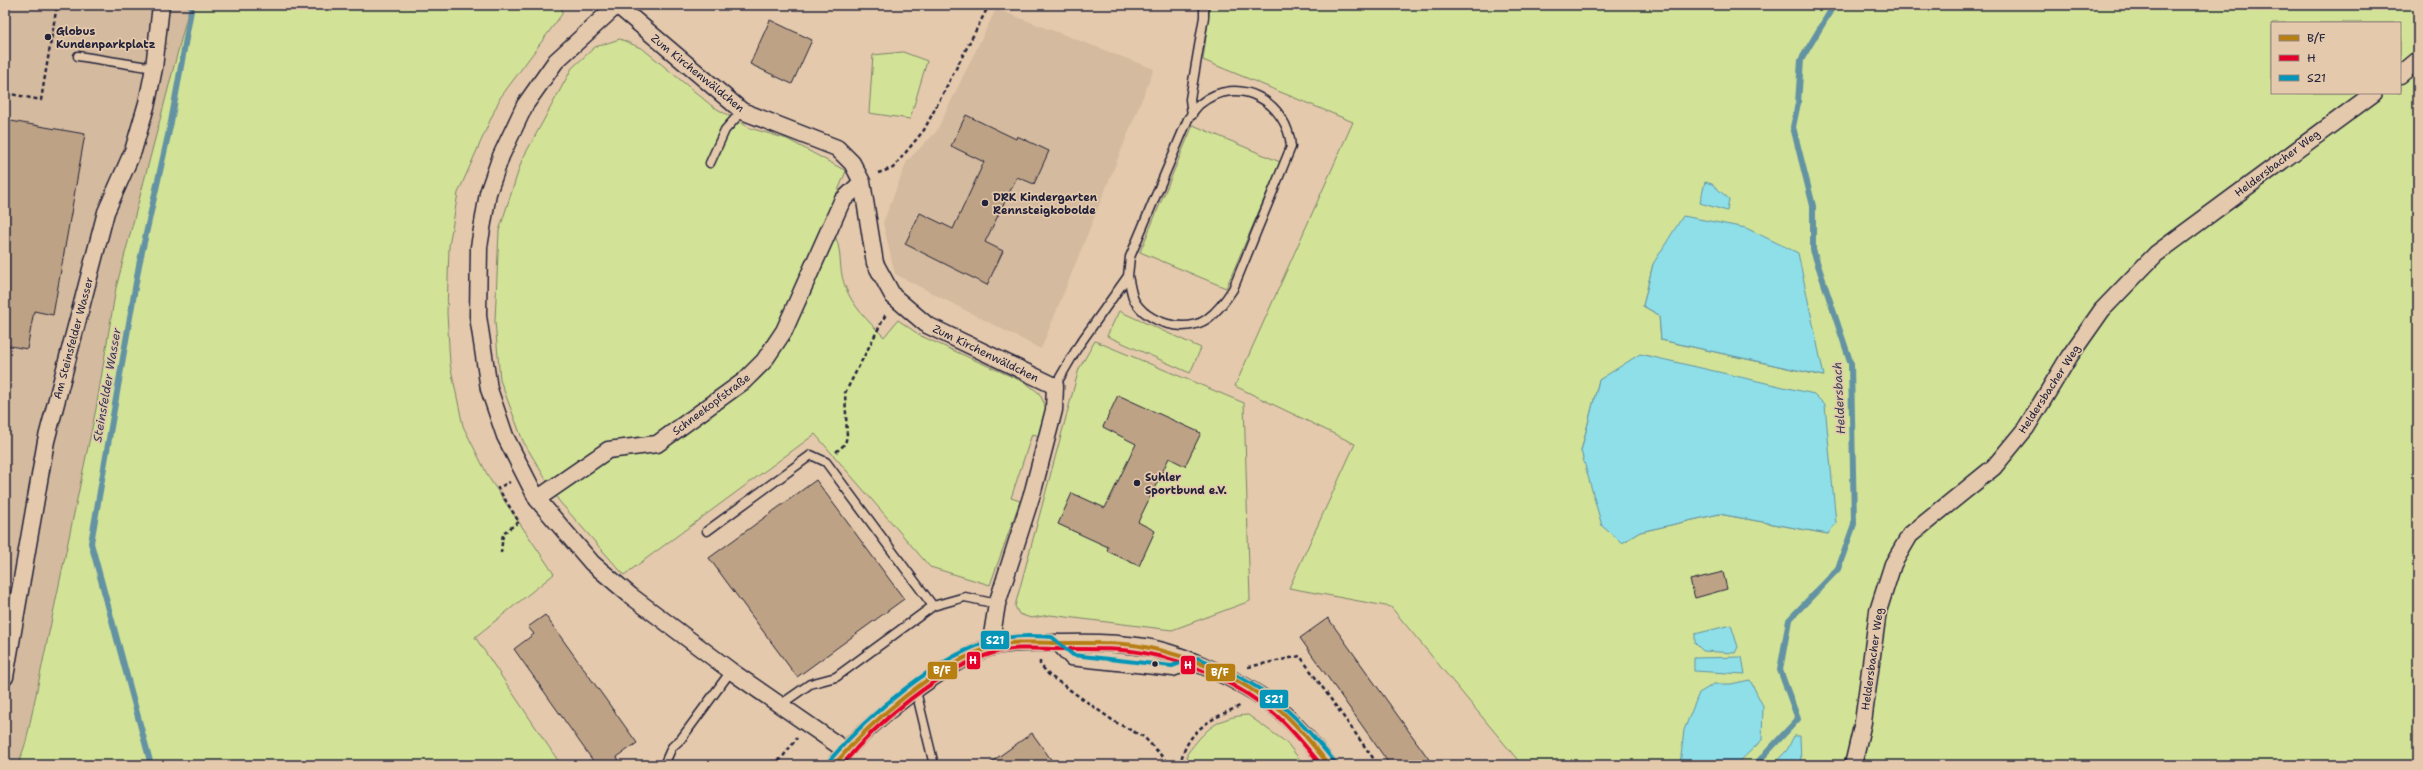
<svg xmlns="http://www.w3.org/2000/svg" width="2423" height="770" viewBox="0 0 2423 770" font-family="'Shantell Sans',sans-serif">
<style>
.built{fill:#d4ba9e}
.green{fill:#d2e296;stroke:#7a8268;fill-rule:evenodd}
.water{fill:#8edfe8;stroke:#6393a3}
.lines{fill:none;stroke-linecap:round;stroke-linejoin:round}
.stream{stroke:#6393a3;stroke-width:6}
.building{fill:#bda285;stroke:#22223b}
.lane-casing{stroke:#22223b;stroke-width:11}
.street-casing{stroke:#22223b;stroke-width:19}
.path{stroke:#22223b;stroke-width:2.5;stroke-dasharray:4 3;stroke-linecap:butt}
.lane{stroke:#e4c9ac;stroke-width:8}
.street{stroke:#e4c9ac;stroke-width:16}
.bus-1-casing{stroke:#e4c9ac;stroke-width:7}
.bus-2-casing{stroke:#e4c9ac;stroke-width:7}
.bus-3-casing{stroke:#e4c9ac;stroke-width:7}
.bus-1{stroke:#b77e12;stroke-width:4}
.bus-2{stroke:#e4002b;stroke-width:4}
.bus-3{stroke:#0595b8;stroke-width:4}
.poi-dot{fill:#22223b;stroke:#e4c9ac;stroke-width:1.5}
.labels{text-anchor:middle;stroke-width:3.5;stroke-linejoin:round;paint-order:stroke}
.poi-label{font-size:11px;font-weight:bold;fill:#22223b;stroke:#e4c9ac;text-anchor:start}
.street-label{font-size:11px;fill:#22223b;stroke:#e4c9ac}
.water-label{font-size:12px;font-style:italic;fill:#323e55;stroke:#e4c9ac}
.line-badge{stroke:#e4c9ac;stroke-width:1.5}
.badge-label{font-size:11px;text-anchor:middle;font-weight:bold;fill:#fff}
</style>
<rect width="100%" height="100%" fill="#e4c9ac"/>
<filter id="ink" filterUnits="userSpaceOnUse"><feTurbulence type="fractalNoise" baseFrequency=".025" numOctaves="2"/><feDisplacementMap in="SourceGraphic" scale="8" xChannelSelector="R" yChannelSelector="G"/><feConvolveMatrix kernelMatrix="1 2 1 2 8 2 1 2 1" color-interpolation-filters="sRGB"/></filter>
<g filter="url(#ink)">
<path class="built" d="M5 5H201L59 765H5Z
M996 9 1154 69 1041 349 895 274 883 223 907 161 936 132Z"/>
<path class="green" d="M190 5H562V14L500 98 458 193 449 246 447 313 450 364 463 426 489 478 554 574 475 637 561 765H18L26 742 96 409 116 288Z
M1210 5H2418V765H1519L1517 759 1391 607 1289 588 1355 444 1235 386 1353 122 1203 60ZM2272 23H2400V93H2272ZM1653 264 1823 376 1661 340 1659 315 1643 306ZM1616 371 1828 534 1719 514 1640 532 1622 543 1581 451 1599 380Z
M620 39 643 49 712 106 750 128 787 139 846 171 825 223C846 242 836 263 845 286 852 306 869 322 884 337L898 320 921 336 1026 383 1039 393 1049 413 1041 436 1032 434 1011 498 1020 501 990 585 930 567 815 434 624 575 559 501 523 441 500 380 495 321 499 231 522 160 572 68 595 47Z
M903 52 927 61 910 119 869 113 873 55Z
M1193 125 1280 162 1226 288 1140 252Z
M1119 311 1201 348 1190 373 1107 336Z
M1095 341 1244 403 1250 601 1172 630 1050 615 1031 618 1019 614 1015 606 1079 369Z
M1248 715 1287 743 1304 765H1188L1187 754C1205 730 1217 717 1248 715Z"/>
<path class="water" d="M1705 182 1712 184 1729 199 1727 211 1700 203Z
M1683 216 1746 228 1798 253 1824 376 1661 340 1659 315 1643 306 1653 264Z
M1640 354 1814 394 1825 405 1836 523 1828 534 1719 514 1640 532 1622 543 1602 526 1581 451 1599 380Z
M1731 625 1738 647 1735 653 1703 651 1695 643V634Z
M1742 657 1745 674 1694 671V658Z
M1750 680 1763 706 1762 740 1736 765H1680L1684 730 1699 693 1714 684H1731Z
M1794 736H1800L1801 765H1773L1787 750Z"/>
<g class="lines">
<path class="stream" d="M151 765 91 543 139 265 171 122 192 5
M1755 765 1798 719 1780 670 1789 620 1838 569 1854 524 1851 364 1813 250V206L1793 127 1798 103 1801 60 1834 5"/>
</g>
<path class="building" d="M770 20 812 40 792 84 750 64Z
M966 115 1016 139 1017 136 1049 151 1034 184 1017 177 985 242 1003 251 987 285 905 244 920 213 953 229 984 162 951 146Z
M5 120 85 134 53 315 34 311 27 349 5 345Z
M1118 395 1201 433 1185 466 1169 458 1138 522 1155 531 1139 566 1107 551 1108 547 1058 524 1072 493 1105 508 1136 444 1103 427Z
M816 480 904 599 797 677 709 558Z
M1723 572 1727 589 1695 598 1690 580Z
M545 615 637 743 617 757 621 765H596L514 649 534 634 528 627Z
M1328 618 1433 765H1390L1300 638Z
M1032 733 1055 765H987Z"/>
<g class="lines">
<defs>
<path id="lane" d="M78 56 154 68
M1192 115 1190 99 1204 17V5
M710 163 725 130 742 111
M1055 386 1079 345 1128 276 1130 257 1188 119C1192 114 1195 108 1200 104 1238 73 1288 102 1291 147L1233 289C1226 300 1218 311 1207 319 1185 334 1147 323 1134 300 1131 293 1130 284 1128 276
M707 531 811 455 826 462 933 606
M1053 643 1070 661 1173 672 1196 664
M916 691 934 765
M780 705 810 684 836 677 933 606 965 597 997 604
M664 765 672 747 681 739 731 671"/>
<path id="street" d="M617 5 556 61 525 105 501 156 488 193 479 247 478 316 489 389 505 436 537 499 592 563 631 596 731 671 845 750
M617 5 742 111 837 148 852 163 862 182 875 263 893 296 927 325 1055 386 1054 410 1033 491 997 604 990 647
M2400 75 2418 60
M537 499 608 450 657 444 744 381 764 361 784 331 842 201 862 182
M5 677 46 441 106 212 133 151 147 103 154 68 161 5
M834 765C861 728 947 659 992 647 1016 641 1039 643 1064 643 1091 642 1118 643 1145 647 1182 653 1244 682 1273 705 1295 722 1312 744 1329 765
M1853 765 1863 722 1878 611 1893 564 1910 535 1994 467 2026 428 2069 357 2102 310 2156 254 2374 93"/>
</defs>
<use href="#lane" class="lane-casing"/>
<use href="#street" class="street-casing"/>
<path class="path" d="M6 93 41 100 57 5
M878 173 893 168 924 130 989 5
M836 452 845 444 847 436 845 393 886 314
M501 553 503 533 519 522 498 488 510 482
M1040 661V664L1049 675 1115 722 1144 737 1170 765
M1248 667 1300 656 1378 765
M771 762 781 759 797 738
M1180 765C1187 729 1211 719 1242 705"/>
<use href="#lane" class="lane"/>
<use href="#street" class="street"/>
<defs>
<path id="bus-1" d="M834 765C870 722 937 663 992 647 1015 640 1040 643 1064 643 1091 643 1119 642 1145 647 1193 656 1244 680 1281 711 1299 727 1314 746 1329 765"/>
<path id="bus-2" d="M842 765C877 722 940 669 993 653 1015 646 1040 649 1063 649 1090 649 1117 648 1144 653 1190 661 1241 685 1277 716 1293 730 1307 748 1321 765"/>
<path id="bus-3" d="M1198 658C1263 684 1290 707 1334 761
M829 761C867 716 939 653 998 639 1016 635 1034 636 1052 637L1073 655 1172 666 1194 658"/>
</defs>
<use href="#bus-1" class="bus-1-casing"/>
<use href="#bus-2" class="bus-2-casing"/>
<use href="#bus-3" class="bus-3-casing"/>
<use href="#bus-1" class="bus-1"/>
<use href="#bus-2" class="bus-2"/>
<use href="#bus-3" class="bus-3"/>
</g>
</g>
<g class="poi-dot">
<circle cx="48" cy="37" r="4"/>
<circle cx="985" cy="203" r="4"/>
<circle cx="1137" cy="483" r="4"/>
<circle cx="1155" cy="664" r="3.5"/>
</g>
<g class="labels">
<g class="poi-label">
<text x="56" y="35">Globus<tspan x="56" dy="13">Kundenparkplatz</tspan></text>
<text x="993" y="201">DRK Kindergarten<tspan x="993" dy="13">Rennsteigkobolde</tspan></text>
<text x="1145" y="481">Suhler<tspan x="1145" dy="13">Sportbund e.V.</tspan></text>
</g>
<g class="street-label">
<text transform="translate(698 73) rotate(39)" y="4">Zum Kirchenwäldchen</text>
<text transform="translate(2277 163) rotate(-37)" y="4">Heldersbacher Weg</text>
<text transform="translate(73 338) rotate(-75)" y="4">Am Steinsfelder Wasser</text>
<text transform="translate(986 353) rotate(26)" y="4">Zum Kirchenwäldchen</text>
<text transform="translate(2049 389) rotate(-57)" y="4">Heldersbacher Weg</text>
<text transform="translate(711 404) rotate(-37)" y="4">Schneekopfstraße</text>
<text transform="translate(1872 659) rotate(-82)" y="4">Heldersbacher Weg</text>
</g>
<g class="water-label">
<text transform="translate(107 385) rotate(-80)" y="4">Steinsfelder Wasser</text>
<text transform="translate(1839 398) rotate(-93)" y="4">Heldersbach</text>
</g>
</g>
<g class="line-badge">
<rect x="980" y="630" width="30" height="20" rx="4" fill="#0595b8"/>
<rect x="966" y="651" width="15" height="19" rx="4" fill="#e4002b"/>
<rect x="1180" y="655" width="16" height="20" rx="4" fill="#e4002b"/>
<rect x="927" y="661" width="31" height="19" rx="4" fill="#b77e12"/>
<rect x="1205" y="663" width="31" height="19" rx="4" fill="#b77e12"/>
<rect x="1259" y="689" width="30" height="20" rx="4" fill="#0595b8"/>
</g>
<g class="badge-label">
<text x="995" y="644">S21</text>
<text x="973" y="664">H</text>
<text x="1188" y="669">H</text>
<text x="942" y="674">B/F</text>
<text x="1220" y="676">B/F</text>
<text x="1274" y="703">S21</text>
</g>
<rect width="2423" height="770" fill="none" stroke="#e4c9ac" stroke-width="20"/>
<rect x="10" y="10" width="2403" height="750" fill="none" stroke="#22223b" stroke-width="1.5" filter="url(#ink)"/>
<rect x="2271" y="22" width="130" height="72" fill="#e4c9ac" stroke="#96867f"/>
<rect x="2279" y="35" width="20" height="6" fill="#b77e12" stroke="#96867f"/>
<text x="2307" y="42" font-size="12" fill="#22223b">B/F</text>
<rect x="2279" y="55" width="20" height="6" fill="#e4002b" stroke="#96867f"/>
<text x="2307" y="62" font-size="12" fill="#22223b">H</text>
<rect x="2279" y="75" width="20" height="6" fill="#0595b8" stroke="#96867f"/>
<text x="2307" y="82" font-size="12" fill="#22223b">S21</text>
</svg>
